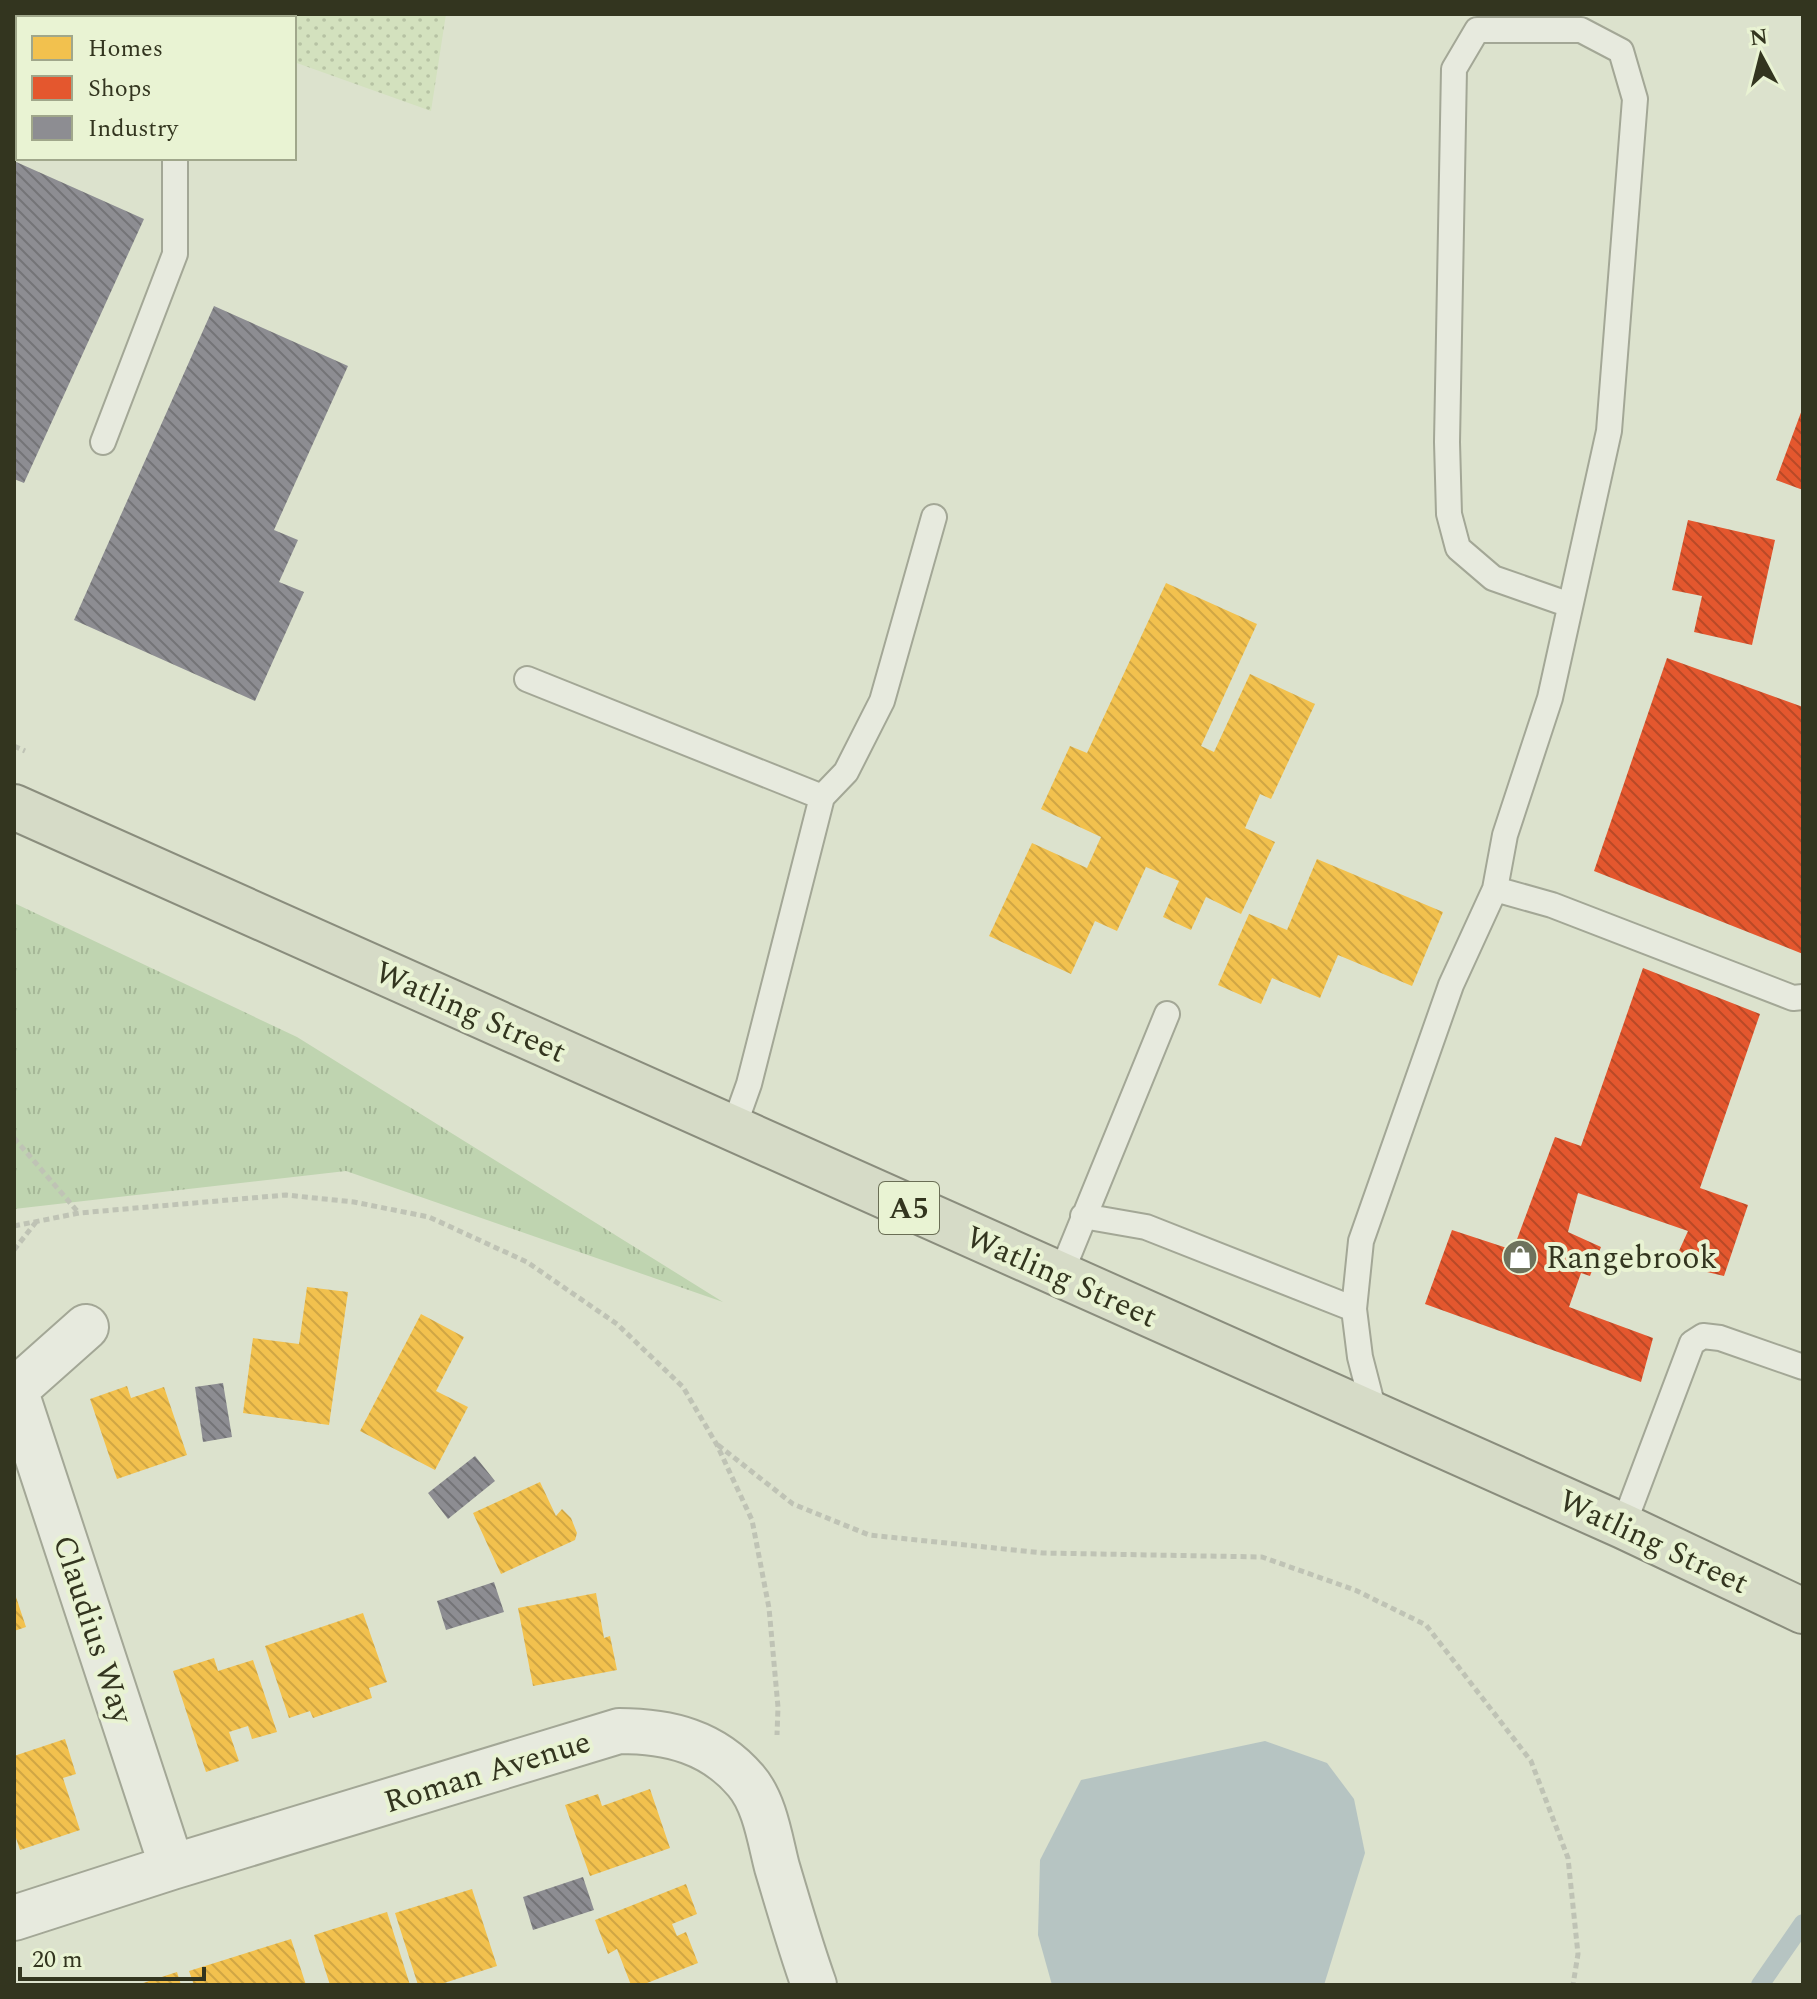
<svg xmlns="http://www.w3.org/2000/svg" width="1817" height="1999" viewBox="0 0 1817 1999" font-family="Spectral,serif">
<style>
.farmland{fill:url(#farmland-dots)}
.grass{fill:url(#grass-tufts)}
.water{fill:#b6c4c2}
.homes{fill:url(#homes-back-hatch)}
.shops{fill:url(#shops-back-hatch)}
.industry{fill:url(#industry-back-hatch)}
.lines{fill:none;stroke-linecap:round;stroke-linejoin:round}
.stream{stroke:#b6c4c2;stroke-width:18}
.service-casing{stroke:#a3a796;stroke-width:28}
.minor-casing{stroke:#a3a796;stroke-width:48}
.trunk-casing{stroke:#8a8d7d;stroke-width:48}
.path{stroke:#bfc3b5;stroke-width:5;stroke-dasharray:6 4;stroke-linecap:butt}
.service{stroke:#e7eade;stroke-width:24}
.minor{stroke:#e7eade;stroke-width:44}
.trunk{stroke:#d6dbc7;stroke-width:44}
.labels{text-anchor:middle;stroke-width:8;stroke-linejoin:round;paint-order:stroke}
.shield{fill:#e9f3d3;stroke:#6a6e55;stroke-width:2}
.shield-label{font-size:30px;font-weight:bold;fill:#33351f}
.street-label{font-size:32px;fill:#33351f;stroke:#e9f3d3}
.poi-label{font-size:32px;fill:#33351f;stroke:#e9f3d3;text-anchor:start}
</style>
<defs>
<pattern id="farmland-dots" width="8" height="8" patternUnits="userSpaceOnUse" patternTransform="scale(2)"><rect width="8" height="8" fill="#d3e1be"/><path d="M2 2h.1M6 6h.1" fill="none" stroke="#b6c2a3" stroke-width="1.8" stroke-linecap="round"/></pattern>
<pattern id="grass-tufts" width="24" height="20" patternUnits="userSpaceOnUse" patternTransform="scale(2)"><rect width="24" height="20" fill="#bfd4b0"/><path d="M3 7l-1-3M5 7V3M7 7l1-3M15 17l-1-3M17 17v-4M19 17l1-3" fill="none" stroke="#a5b797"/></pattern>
<pattern id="homes-back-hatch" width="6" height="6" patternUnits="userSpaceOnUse" patternTransform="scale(2)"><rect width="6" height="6" fill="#f2c14e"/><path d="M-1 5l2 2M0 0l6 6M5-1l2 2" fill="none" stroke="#d0a644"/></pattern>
<pattern id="shops-back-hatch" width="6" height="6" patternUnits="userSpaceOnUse" patternTransform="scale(2)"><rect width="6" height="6" fill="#e4572e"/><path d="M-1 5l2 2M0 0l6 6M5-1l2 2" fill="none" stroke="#b94927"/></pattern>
<pattern id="industry-back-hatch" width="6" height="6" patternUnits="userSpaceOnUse" patternTransform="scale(2)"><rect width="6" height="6" fill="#8d8d92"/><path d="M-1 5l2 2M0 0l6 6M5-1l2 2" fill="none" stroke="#747477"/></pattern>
</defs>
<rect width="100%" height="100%" fill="#dce2cd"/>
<path class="farmland" d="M162 14H446L431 111 294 62V18H173Z"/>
<path class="grass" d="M14 903 297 1037 723 1302 346 1171 14 1209Z"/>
<path class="water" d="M1265 1741 1327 1763 1354 1799 1365 1853 1324 1985H1052L1038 1935 1040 1860 1081 1780Z"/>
<path class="homes" d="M1166 583 1257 624 1201 746 1214 752 1250 674 1315 704 1271 799 1260 794 1245 828 1275 842 1241 914 1206 897 1191 930 1163 917 1179 881 1146 867 1117 931 1095 921 1071 974 989 936 1032 843 1087 868 1101 837 1041 809 1070 746 1087 753Z
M1317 859 1443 912 1412 986 1338 955 1320 998 1272 978 1261 1004 1218 985 1249 914 1287 930Z
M307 1287 348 1292 329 1425 243 1413 253 1338 299 1344Z
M421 1314 464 1337 436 1391 468 1407 435 1470 360 1431Z
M127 1386 131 1398 164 1387 187 1455 117 1479 90 1399Z
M540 1482 556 1516 562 1509 571 1518 577 1533 575 1540 501 1574 473 1513Z
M14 1591 26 1627 14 1631Z
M596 1593 604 1638 610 1636 617 1670 533 1686 518 1608Z
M363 1613 387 1682 369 1688 372 1698 313 1718 310 1711 289 1718 265 1646Z
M214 1658 218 1671 253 1660 277 1732 252 1739 248 1726 229 1732 239 1761 206 1772 173 1671Z
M65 1739 76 1774 63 1778 80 1830 20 1850 14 1832V1756Z
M650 1789 670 1848 590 1876 565 1805 598 1794 602 1806Z
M686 1884 697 1914 672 1924 677 1936 686 1932 698 1963 642 1985H631L617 1949 608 1954 595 1920Z
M472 1889 497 1966 438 1985H418L395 1913Z
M387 1912 410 1985H330L314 1935Z
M291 1939 306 1985H194L189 1971Z
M177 1972 181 1985H140V1984Z"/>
<path class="shops" d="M1803 407V490L1776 480Z
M1688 520 1775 540 1752 645 1694 632 1702 596 1672 590Z
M1667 658 1803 707V954L1594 871Z
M1643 968 1760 1014 1700 1188 1748 1205 1724 1276 1673 1264 1688 1231 1578 1193 1568 1232 1601 1247 1590 1276 1581 1273 1569 1307 1653 1338 1641 1382 1425 1304 1452 1230 1513 1250 1555 1137 1581 1146Z"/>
<path class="industry" d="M14 161 144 219 24 483 14 479Z
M214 306 348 366 274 530 298 540 279 582 304 592 255 701 74 620Z
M223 1383 232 1437 203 1442 195 1387Z
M475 1456 495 1481 448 1519 428 1493Z
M494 1582 504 1612 446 1630 437 1601Z
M583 1877 594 1910 533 1930 523 1897Z"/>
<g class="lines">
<path class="stream" d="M1760 1985 1803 1923"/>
<defs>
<path id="service" d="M14 73 18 75
M103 442 175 254V158
M527 679 822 797 749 1084 733 1129
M822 797 846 772 882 701 934 517
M1495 889 1505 835 1550 698 1609 431 1635 99 1621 51 1581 30H1477L1454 69 1447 442 1449 514 1458 548 1493 578 1570 605
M1083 1216 1146 1227 1354 1309
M1060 1276 1167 1014
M1375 1415 1360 1357 1354 1309 1361 1241 1451 985 1495 889 1552 905 1793 998 1803 997
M1623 1526 1692 1343 1703 1336 1720 1338 1803 1367"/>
<path id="minor" d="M14 1391 86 1327
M16 1392 172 1867
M14 1918 172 1867 619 1731C669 1731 713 1742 746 1781 765 1803 770 1840 777 1867 789 1907 800 1946 814 1985"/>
<path id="trunk" d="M14 807 1623 1526 1803 1611"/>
</defs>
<use href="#service" class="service-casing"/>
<use href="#minor" class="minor-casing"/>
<use href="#trunk" class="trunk-casing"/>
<path class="path" d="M14 746 25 751
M14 1138 78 1212
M14 1226 79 1213 286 1195 354 1202 429 1217 527 1262 617 1324 683 1387 717 1445 752 1520 769 1608 778 1707 777 1735
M14 1250 36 1222
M718 1445 793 1504 869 1535 1043 1553 1262 1557 1355 1590 1426 1625 1531 1761 1568 1858 1578 1954 1573 1985"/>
<use href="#service" class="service"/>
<use href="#minor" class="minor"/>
<use href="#trunk" class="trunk"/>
</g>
<defs>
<symbol id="shop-disc" viewBox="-11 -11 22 22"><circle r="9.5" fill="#6e725c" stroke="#e9f3d3"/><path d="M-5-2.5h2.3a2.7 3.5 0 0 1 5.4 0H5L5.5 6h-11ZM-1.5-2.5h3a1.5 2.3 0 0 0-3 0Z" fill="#fff"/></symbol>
</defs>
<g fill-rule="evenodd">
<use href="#shop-disc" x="1500" y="1237" width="40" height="40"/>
</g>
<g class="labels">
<rect class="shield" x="879" y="1182" width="60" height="52" rx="6"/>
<g class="shield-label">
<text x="909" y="1218">A5</text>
</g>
<g class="street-label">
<text transform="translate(471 1011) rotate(24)" y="11">Watling Street</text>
<text transform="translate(1062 1276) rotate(24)" y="11">Watling Street</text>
<text transform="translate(1654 1541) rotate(25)" y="11">Watling Street</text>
<text transform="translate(94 1629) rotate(72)" y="11">Claudius Way</text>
<text transform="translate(487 1771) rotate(-17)" y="11">Roman Avenue</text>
</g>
<g class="poi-label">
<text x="1546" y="1268">Rangebrook</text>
</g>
</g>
<rect width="1817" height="1999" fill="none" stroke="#33351f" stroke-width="32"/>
<rect x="16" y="16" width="280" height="144" fill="#e9f3d3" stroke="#a0a78b" stroke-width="2"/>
<rect x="32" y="36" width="40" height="24" fill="#f2c14e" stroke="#a0a78b" stroke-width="2"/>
<text x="88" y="56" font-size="24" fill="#33351f">Homes</text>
<rect x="32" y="76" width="40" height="24" fill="#e4572e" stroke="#a0a78b" stroke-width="2"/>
<text x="88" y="96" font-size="24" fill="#33351f">Shops</text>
<rect x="32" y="116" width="40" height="24" fill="#8d8d92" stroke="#a0a78b" stroke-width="2"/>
<text x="88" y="136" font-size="24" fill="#33351f">Industry</text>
<g transform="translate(1761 56) rotate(353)" stroke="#e9f3d3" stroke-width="6" paint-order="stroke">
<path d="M0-6L14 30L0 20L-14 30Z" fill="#33351f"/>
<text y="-12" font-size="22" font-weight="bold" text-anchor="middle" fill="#33351f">N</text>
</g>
<path d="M20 1967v12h184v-12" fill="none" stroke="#33351f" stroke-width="4"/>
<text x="32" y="1967" font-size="24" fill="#33351f" stroke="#e9f3d3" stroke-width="6" paint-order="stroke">20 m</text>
</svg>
